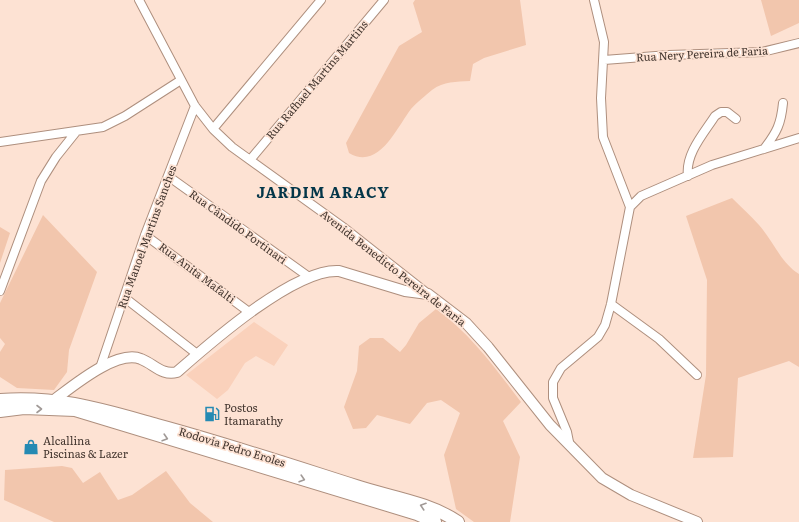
<svg xmlns="http://www.w3.org/2000/svg" width="799" height="522" viewBox="0 0 799 522" font-family="Literata,serif">
<style>
.built{fill:#fad1bb}
.green{fill:#f2c6ad}
.lines{fill:none;stroke-linecap:round;stroke-linejoin:round}
.minor-casing{stroke:#ae8f7e;stroke-width:10}
.major-casing{stroke:#ae8f7e;stroke-width:12}
.highway-casing{stroke:#ae8f7e;stroke-width:14}
.minor{stroke:#fff;stroke-width:8}
.major{stroke:#fff;stroke-width:10}
.highway{stroke:#fff;stroke-width:12}
.oneway{stroke:#a19a97}
.labels{text-anchor:middle;stroke-width:3.5;stroke-linejoin:round;paint-order:stroke}
.street-label{font-size:11px;fill:#43362f;stroke:#fde2d3}
.poi-label{font-size:11px;fill:#43362f;stroke:#fde2d3;text-anchor:start}
.district-label{font-size:15px;font-weight:bold;letter-spacing:1px;fill:#033649;stroke:#fde2d3}
</style>
<rect width="100%" height="100%" fill="#fde2d3"/>
<path class="built" d="M254 322 288 345 274 366 256 356 245 363 228 390 217 399 186 375Z"/>
<path class="green" d="M415 0H520L526 45 484 58 473 64 470 81C456 82 444 81 432 90 426 95 416 103 411 109 397 127 379 171 349 153L346 143 399 46 422 32 413 3Z
M761 0H799V23L771 36Z
M732 198C741 207 751 216 759 225 773 241 781 263 799 274V367L789 361 738 378 733 457 693 458 706 375 707 280 686 216Z
M43 215 97 272 69 350 67 372 54 390 17 388 0 377V352L5 344 0 338V303Z
M0 227 10 233 0 263Z
M436 309C471 334 495 368 521 402L503 421 520 457 510 522H474L456 509 444 455 460 413 441 400 427 403 410 424 377 415 366 428 353 429 344 407 357 371 359 346 370 338H383L400 352 406 345 419 323Z
M62 466 72 468 83 483 100 472 118 500 132 495 166 471 190 503 213 522H54L4 500 5 470Z"/>
<g class="lines">
<defs>
<path id="minor" d="M139 0 195 106 213 129 232 147 343 227 428 294
M604 60 669 55 762 52 799 43
M213 129 321 0
M0 142 103 127 125 116 181 80
M764 149C777 132 781 124 783 103
M250 160 384 0
M168 176 309 277
M688 176C685 154 704 133 715 116L721 112H727L736 119
M630 207 641 196 712 165 799 138
M145 235 249 312
M0 291 41 181 56 157 76 132
M125 298 197 354
M611 304 659 339 697 375
M100 368 145 235 195 106
M569 442 567 432 553 398V382L561 368 598 337 605 325 611 304 630 207 603 137 601 98 604 42 594 0"/>
<path id="major" d="M54 400C73 386 117 349 141 359 154 364 162 376 177 372 210 343 295 268 339 271L405 291 428 294 466 323 488 347 550 425 602 478 631 495 697 522"/>
<path id="highway" d="M0 400C60 396 100 409 157 425 224 443 290 465 356 486 389 497 429 502 458 522
M0 411 24 408 75 410 417 514 435 522"/>
</defs>
<use href="#minor" class="minor-casing"/>
<use href="#major" class="major-casing"/>
<use href="#highway" class="highway-casing"/>
<use href="#minor" class="minor"/>
<use href="#major" class="major"/>
<use href="#highway" class="highway"/>
</g>
<defs><path id="oneway-chevron" d="M-2-3.5L2.5 0L-2 3.5" fill="none" stroke-width="1.6" stroke-linecap="round" stroke-linejoin="round"/></defs>
<g class="oneway">
<use href="#oneway-chevron" transform="translate(39 409)"/>
<use href="#oneway-chevron" transform="translate(165 438) rotate(17)"/>
<use href="#oneway-chevron" transform="translate(302 479) rotate(17)"/>
<use href="#oneway-chevron" transform="translate(423 506) rotate(-162)"/>
</g>
<defs>
<symbol id="fuel-bare" viewBox="-9 -9 18 18"><path d="M-5.5-6h7V0h2V4h1.3V-2.5L3-4.5l.8-.8L6-3V5H2.5V1h-1V6h-7ZM-4.2-4.7v3.2H.2V-4.7Z" fill="#258ab3" stroke="#fde2d3" stroke-width="2.5" paint-order="stroke"/></symbol>
<symbol id="shop-bare" viewBox="-9 -9 18 18"><path d="M-5-2.5h2.3a2.7 3.5 0 0 1 5.4 0H5L5.5 6h-11ZM-1.5-2.5h3a1.5 2.3 0 0 0-3 0Z" fill="#258ab3" stroke="#fde2d3" stroke-width="2.5" paint-order="stroke"/></symbol>
</defs>
<g fill-rule="evenodd">
<use href="#fuel-bare" x="201" y="403" width="22" height="22"/>
<use href="#shop-bare" x="20" y="436" width="22" height="22"/>
</g>
<g class="labels">
<g class="street-label">
<text transform="translate(702 54) rotate(-3)" y="4">Rua Nery Pereira de Faria</text>
<text transform="translate(317 80) rotate(-50)" y="4">Rua Rafhael Martins Martins</text>
<text transform="translate(238 227) rotate(36)" y="4">Rua Cândido Portinari</text>
<text transform="translate(147 237) rotate(-70)" y="4">Rua Manoel Martins Sanches</text>
<text transform="translate(393 268) rotate(38)" y="4">Avenida Benedicto Pereira de Faria</text>
<text transform="translate(197 273) rotate(37)" y="4">Rua Anita Mafalti</text>
<text transform="translate(232 447) rotate(17)" y="4">Rodovia Pedro Eroles</text>
</g>
<g class="poi-label">
<text x="224" y="412">Postos<tspan x="224" dy="13">Itamarathy</tspan></text>
<text x="43" y="445">Alcallina<tspan x="43" dy="13">Piscinas &amp; Lazer</tspan></text>
</g>
<g class="district-label">
<text x="323" y="198">JARDIM ARACY</text>
</g>
</g>
</svg>
